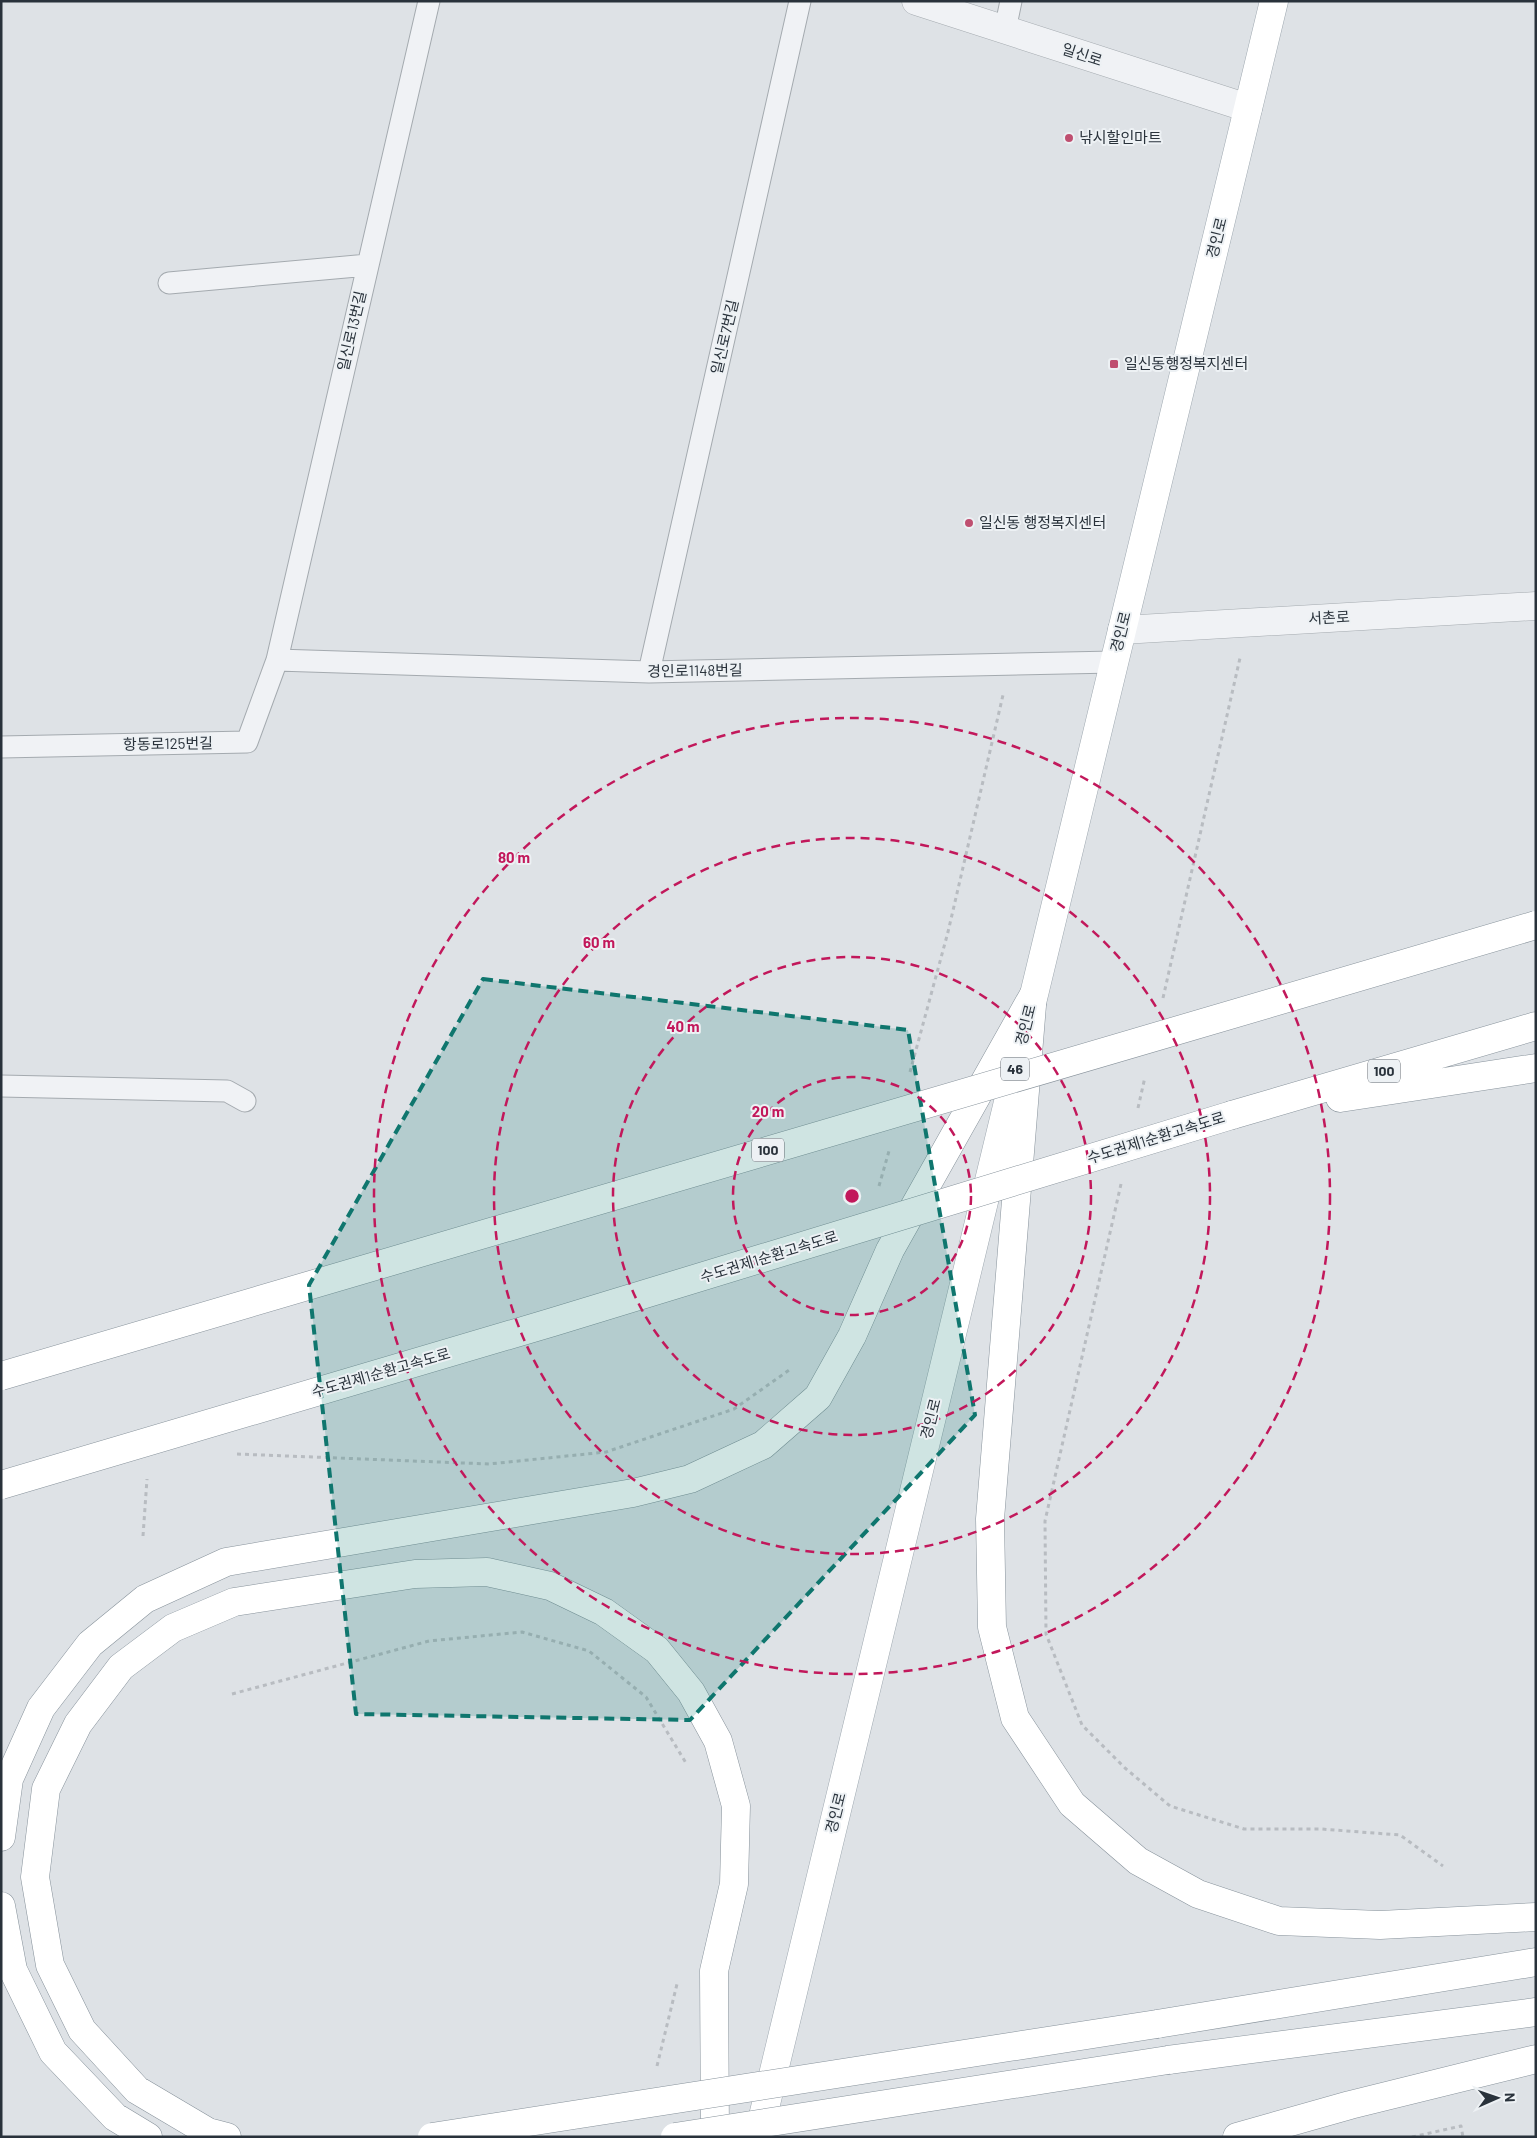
<svg xmlns="http://www.w3.org/2000/svg" width="1537" height="2138" viewBox="0 0 1537 2138" font-family="Barlow,'Noto Sans KR',sans-serif">
<style>
.lines{fill:none;stroke-linecap:round;stroke-linejoin:round}
.service-casing{stroke:#a4aaaf;stroke-width:23}
.minor-casing{stroke:#a4aaaf;stroke-width:29}
.tertiary-casing{stroke:#a4aaaf;stroke-width:29}
.primary-casing{stroke:#9ea8b0;stroke-width:29}
.motorway-casing{stroke:#87929b;stroke-width:29}
.path{stroke:#b8bcc1;stroke-width:3;stroke-dasharray:4 4;stroke-linecap:butt}
.service{stroke:#f0f2f5;stroke-width:21}
.minor{stroke:#f0f2f5;stroke-width:28}
.tertiary{stroke:#f0f2f5;stroke-width:28}
.primary{stroke:#fff;stroke-width:28}
.motorway{stroke:#fff;stroke-width:28}
.motorway-bridge-casing{stroke:#87929b;stroke-width:29;stroke-linecap:butt}
.motorway-bridge{stroke:#fff;stroke-width:28}
.marked{fill:#0f766e;fill-opacity:0.2;stroke:#0f766e;stroke-width:4;stroke-dasharray:10 6;stroke-linejoin:round}
.ring{fill:none;stroke:#c2185b;stroke-width:2.5;stroke-dasharray:9 6}
.poi-dot{fill:#bf4f70;stroke:#edf1f4;stroke-width:2}
.labels{text-anchor:middle;stroke-width:4;stroke-linejoin:round;paint-order:stroke}
.shield{fill:#edf1f4;stroke:#646b72;stroke-width:1}
.shield-label{font-size:14px;font-weight:bold;fill:#29323b}
.street-label{font-size:15px;fill:#29323b;stroke:#edf1f4}
.poi-label{font-size:15px;fill:#29323b;stroke:#edf1f4;text-anchor:start}
.centre{fill:#c2185b;stroke:#edf1f4;stroke-width:2.5}
.ring-label{font-size:15px;text-anchor:middle;font-weight:bold;fill:#c2185b;stroke:#edf1f4;stroke-width:4;stroke-linejoin:round;paint-order:stroke}
</style>
<rect width="100%" height="100%" fill="#dee2e6"/>
<g class="lines">
<defs>
<path id="service" d="M1005 30 1011 1
M169 283 368 265
M277 660 649 672 1114 662
M649 672 800 1
M1 747 247 742 277 660 429 1
M1 1086 227 1091 245 1101"/>
<path id="minor" d="M1122 630 1536 606"/>
<path id="tertiary" d="M916 1 1248 108"/>
<path id="primary" d="M758 2137 1274 1"/>
<path id="motorway" d="M1032 1005 990 1519 992 1627 1015 1718 1072 1804 1138 1861 1198 1894 1279 1921 1380 1925 1536 1917
M1340 1098 1536 1068
M1232 1115 1536 1026
M1 1837 9 1779 41 1708 90 1644 145 1599 226 1562 633 1493 690 1479 763 1445 818 1397 852 1336 890 1250 1033 996
M1 1906 13 1970 53 2052 115 2117 148 2137
M1157 2024 1536 1962
M1168 2060 1536 2012
M227 2137 208 2132 137 2090 82 2030 50 1965 35 1877 46 1789 78 1724 121 1667 173 1628 234 1602 415 1574 487 1572 550 1586 604 1612 657 1650 691 1692 718 1741 736 1806 734 1884 714 1971 715 2137
M1237 2137 1350 2105 1536 2059"/>
</defs>
<use href="#service" class="service-casing"/>
<use href="#minor" class="minor-casing"/>
<use href="#tertiary" class="tertiary-casing"/>
<use href="#primary" class="primary-casing"/>
<use href="#motorway" class="motorway-casing"/>
<path class="path" d="M1163 998 1240 658
M910 1072 948 932 1003 695
M1138 1108 1145 1077
M1121 1184 1045 1521 1046 1634 1082 1725 1125 1768 1170 1806 1244 1829H1321L1400 1835 1443 1866
M879 1186 889 1151
M237 1454 489 1464 606 1452 734 1409 792 1368
M143 1536 147 1479
M232 1694 429 1641 522 1632 589 1651 646 1697 686 1763
M657 2066 677 1984
M1412 2137 1461 2126 1463 2137"/>
<use href="#service" class="service"/>
<use href="#minor" class="minor"/>
<use href="#tertiary" class="tertiary"/>
<use href="#primary" class="primary"/>
<use href="#motorway" class="motorway"/>
<defs>
<path id="motorway-bridge" d="M1 1376 1536 925
M1 1485 553 1322 1232 1115
M432 2137 1157 2024
M675 2137 1168 2060"/>
</defs>
<use href="#motorway-bridge" class="motorway-bridge-casing"/>
<use href="#motorway-bridge" class="motorway-bridge"/>
</g>
<path class="marked" d="M483 979 908 1030 975 1415 690 1720 356 1714 309 1285Z"/>
<g class="ring">
<circle cx="852" cy="1196" r="119"/>
<circle cx="852" cy="1196" r="239"/>
<circle cx="852" cy="1196" r="358"/>
<circle cx="852" cy="1196" r="478"/>
</g>
<g class="poi-dot">
<circle cx="1069" cy="138" r="5"/>
<rect x="1109" y="359" width="10" height="10" rx="2.5"/>
<circle cx="969" cy="523" r="5"/>
</g>
<g class="labels">
<g class="shield">
<rect x="1001" y="1057.5" width="28" height="23" rx="4"/>
<rect x="1368" y="1059.5" width="32" height="23" rx="4"/>
<rect x="752" y="1138.5" width="32" height="23" rx="4"/>
</g>
<g class="shield-label">
<text x="1015" y="1074">46</text>
<text x="1384" y="1076">100</text>
<text x="768" y="1155">100</text>
</g>
<g class="street-label">
<text transform="translate(1082 55) rotate(18)" y="5">일신로</text>
<text transform="translate(1217 238) rotate(-76)" y="5">경인로</text>
<text transform="translate(352 331) rotate(-77)" y="5">일신로13번길</text>
<text transform="translate(725 337) rotate(-77)" y="5">일신로7번길</text>
<text transform="translate(1329 618) rotate(-3)" y="5">서촌로</text>
<text transform="translate(1121 632) rotate(-76)" y="5">경인로</text>
<text transform="translate(695 671) rotate(-1)" y="5">경인로1148번길</text>
<text transform="translate(168 744) rotate(-1)" y="5">항동로125번길</text>
<text transform="translate(1026 1025) rotate(-76)" y="5">경인로</text>
<text transform="translate(1156 1138) rotate(-17)" y="5">수도권제1순환고속도로</text>
<text transform="translate(769 1257) rotate(-17)" y="5">수도권제1순환고속도로</text>
<text transform="translate(381 1373) rotate(-16)" y="5">수도권제1순환고속도로</text>
<text transform="translate(931 1419) rotate(-76)" y="5">경인로</text>
<text transform="translate(836 1813) rotate(-76)" y="5">경인로</text>
</g>
<g class="poi-label">
<text x="1079" y="143">낚시할인마트</text>
<text x="1124" y="369">일신동행정복지센터</text>
<text x="979" y="528">일신동 행정복지센터</text>
</g>
</g>
<circle cx="852" cy="1196" r="8" class="centre"/>
<g class="ring-label">
<text x="514" y="863">80 m</text>
<text x="599" y="948">60 m</text>
<text x="683" y="1032">40 m</text>
<text x="768" y="1117">20 m</text>
</g>
<rect width="1537" height="2138" fill="none" stroke="#29323b" stroke-width="5"/>
<g transform="translate(1497 2098) rotate(88)" stroke="#edf1f4" stroke-width="4" paint-order="stroke">
<path d="M0-4L9 19L0 12L-9 19Z" fill="#29323b"/>
<text y="-8" font-size="14" font-weight="bold" text-anchor="middle" fill="#29323b">N</text>
</g>
</svg>
